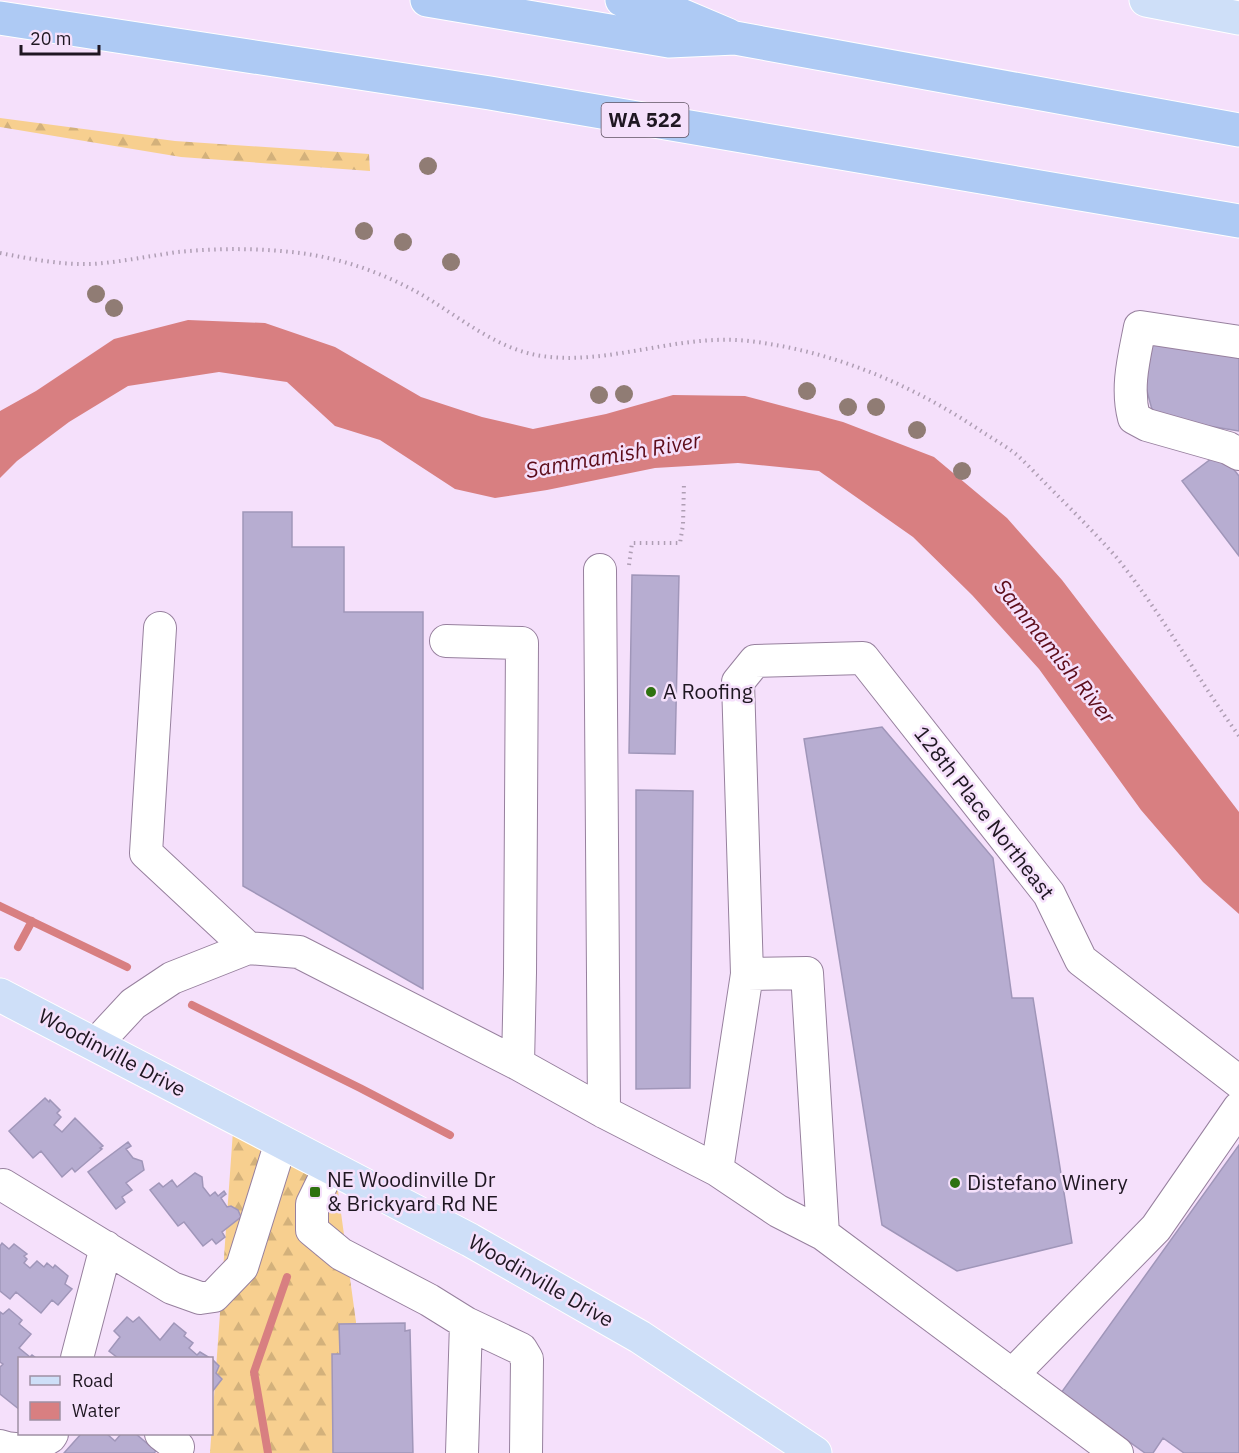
<svg xmlns="http://www.w3.org/2000/svg" width="1239" height="1453" viewBox="0 0 1239 1453" font-family="'IBM Plex Sans',sans-serif">
<style>
.forest{fill:url(#forest-firs)}
.water{fill:#d87f81}
.lines{fill:none;stroke-linecap:round;stroke-linejoin:round}
.stream{stroke:#d87f81;stroke-width:8}
.building{fill:#b7add1;stroke:#a096b9;stroke-width:1.5}
.minor-casing{stroke:#97809e;stroke-width:34}
.major-casing{stroke:#fff;stroke-width:35}
.highway-casing{stroke:#fff;stroke-width:35}
.path{stroke:#af9eb4;stroke-width:4;stroke-dasharray:1.5 4.5;stroke-linecap:butt}
.minor{stroke:#fff;stroke-width:32}
.major{stroke:#cedff8;stroke-width:33}
.highway{stroke:#aecaf4;stroke-width:33}
.tree{fill:#907c74}
.poi-dot{fill:#2f7210;stroke:#f5e0fb;stroke-width:2}
.labels{text-anchor:middle;stroke-width:5;stroke-linejoin:round;paint-order:stroke}
.shield{fill:#f5e0fb;stroke:#5f5363;stroke-width:1.5}
.shield-label{font-size:20px;font-weight:bold;fill:#1f1722}
.poi-label{font-size:21px;fill:#1f1722;stroke:#f5e0fb;text-anchor:start}
.street-label{font-size:21px;fill:#1f1722;stroke:#f5e0fb}
.water-label{font-size:22px;font-style:italic;fill:#5d0c1a;stroke:#f5e0fb}
</style>
<defs>
<pattern id="forest-firs" width="22" height="20" patternUnits="userSpaceOnUse" patternTransform="scale(1.5)"><rect width="22" height="20" fill="#f7cf8f"/><path d="M5 1l3.5 6h-7zM16 11l3.5 6h-7z" fill="#d3b17b"/></pattern>
</defs>
<rect width="100%" height="100%" fill="#f5e0fb"/>
<path class="forest" d="M0 118 175 141 369 154 370 171 181 157 0 127Z
M234 1117 335 1169 356 1322 357 1453H210Z"/>
<path class="water" d="M188 320 265 323 335 347 421 397 482 417 533 429 606 414 673 395 745 396 843 422 934 457 1007 518 1062 580 1239 812V914L1203 882 1141 810 1039 669 972 595 913 537 819 471 738 463 655 468 547 490 495 498 455 489 380 440 335 426 287 382 219 372 128 386 69 422 17 461 0 478V411L36 391 114 339Z"/>
<g class="lines">
<path class="stream" d="M0 906 127 967
M18 947 32 921
M192 1005 360 1088 450 1135
M268 1453 254 1372 287 1277"/>
</g>
<path class="building" d="M1151 339 1239 353V431L1154 417 1144 380Z
M1220 452 1239 476V556L1182 481Z
M243 512H292V547H344V612H423V989L243 886Z
M632 575 679 576 675 754 629 753Z
M882 727 993 858 1012 998H1033L1072 1243 957 1271 882 1225 804 739Z
M636 790 693 791 690 1088 636 1089Z
M45 1098 49 1102 50 1100 60 1110 57 1113 61 1117 54 1125 62 1132 75 1118 103 1146 100 1148 102 1149 75 1172 72 1168 62 1177 41 1151 33 1158 9 1131Z
M128 1142 131 1146 126 1149 133 1158 142 1161 144 1170 126 1183 132 1190 122 1197 125 1202 116 1209 88 1172Z
M1239 1145V1453H1184L1163 1438 1153 1453H1145L1061 1393Z
M195 1173 202 1177 203 1187 210 1196 215 1192 218 1196 224 1191 226 1194 221 1198 227 1207 231 1206 238 1210 241 1217 222 1232 225 1237 216 1244 212 1239 203 1246 184 1222 178 1226 150 1190 159 1183 163 1187 172 1180 177 1187Z
M2 1243 9 1249 14 1244 27 1254 24 1256 27 1259 24 1263 30 1268 37 1261 44 1267 47 1263 53 1268 55 1265 68 1276 65 1284 72 1289 58 1305 52 1300 41 1313 16 1292 10 1299 0 1291V1246Z
M9 1309 22 1320 19 1324 31 1334 19 1348 30 1357 32 1355 36 1358H20V1410L0 1394V1367L3 1364 0 1362V1312L3 1314Z
M127 1317 133 1322 139 1317 160 1340 174 1323 186 1333 184 1336 193 1343 189 1348 197 1355 200 1352 210 1358H118L109 1351 120 1337 114 1331Z
M405 1323V1331L410 1330 413 1453H333L332 1354H340L339 1324Z
M212 1359 219 1366 216 1373 222 1379 212 1392Z
M81 1434H107L115 1441 121 1434H136L156 1451 154 1453H64Z"/>
<g class="lines">
<defs>
<path id="minor" d="M1239 342 1140 327C1134 358 1126 387 1134 418L1147 425 1228 448 1239 454
M600 570 604 1112
M160 628 146 853 248 948 299 952 518 1064 604 1112 717 1170 778 1211 823 1234 1117 1453
M446 641 522 643 520 973 518 1064
M747 974 738 682 755 661 863 658 1049 894 1081 960 1239 1082
M96 1044 133 1004 172 978 248 948
M330 1167 312 1204V1230L341 1254 429 1300 466 1323 462 1453
M717 1170 747 974 807 973 823 1234
M3 1185 172 1288 200 1298 214 1296 242 1267 281 1142
M466 1323 521 1349 527 1359 526 1453
M77 1358 106 1247
M1012 1375 1156 1228 1239 1108
M161 1434 178 1447
M0 1446C19 1453 34 1447 50 1437L52 1434"/>
<path id="major" d="M1146 0 1239 18
M0 995 470 1240 640 1337 815 1453"/>
<path id="highway" d="M427 0 669 41 735 38 1239 130
M622 0 669 10 728 35
M0 18 490 93 1239 221"/>
</defs>
<use href="#minor" class="minor-casing"/>
<use href="#major" class="major-casing"/>
<use href="#highway" class="highway-casing"/>
<path class="path" d="M0 253C31 259 61 265 92 264 121 262 149 256 178 252 218 248 260 248 300 253 340 258 380 272 415 291 457 314 494 349 542 356 608 366 679 333 749 341 833 351 911 384 981 431 993 439 1006 446 1017 455 1027 464 1037 475 1047 485 1071 509 1095 533 1117 558 1162 614 1197 678 1239 736
M629 565 632 543H680L683 525 684 482"/>
<use href="#minor" class="minor"/>
<use href="#major" class="major"/>
<use href="#highway" class="highway"/>
</g>
<g class="tree">
<circle cx="428" cy="166" r="9"/>
<circle cx="364" cy="231" r="9"/>
<circle cx="403" cy="242" r="9"/>
<circle cx="451" cy="262" r="9"/>
<circle cx="96" cy="294" r="9"/>
<circle cx="114" cy="308" r="9"/>
<circle cx="807" cy="391" r="9"/>
<circle cx="624" cy="394" r="9"/>
<circle cx="599" cy="395" r="9"/>
<circle cx="848" cy="407" r="9"/>
<circle cx="876" cy="407" r="9"/>
<circle cx="917" cy="430" r="9"/>
<circle cx="962" cy="471" r="9"/>
</g>
<g class="poi-dot">
<circle cx="651" cy="692" r="6"/>
<circle cx="955" cy="1183" r="6"/>
<rect x="309" y="1186" width="12" height="12" rx="3"/>
</g>
<g class="labels">
<rect class="shield" x="601.5" y="103" width="87" height="34" rx="4.5"/>
<g class="shield-label">
<text x="645" y="127">WA 522</text>
</g>
<g class="poi-label">
<text x="663" y="699">A Roofing</text>
<text x="327" y="1187">NE Woodinville Dr<tspan x="327" dy="24">&amp; Brickyard Rd NE</tspan></text>
<text x="967" y="1190">Distefano Winery</text>
</g>
<g class="street-label">
<text transform="translate(984 813) rotate(52)" y="7">128th Place Northeast</text>
<text transform="translate(112 1053) rotate(28)" y="7">Woodinville Drive</text>
<text transform="translate(541 1281) rotate(30)" y="7">Woodinville Drive</text>
</g>
<g class="water-label">
<text transform="translate(613 455) rotate(-10)" y="8">Sammamish River</text>
<text transform="translate(1055 651) rotate(51)" y="8">Sammamish River</text>
</g>
</g>
<rect x="18" y="1357" width="195" height="78" fill="#f5e0fb" stroke="#9f90a4" stroke-width="1.5"/>
<rect x="30" y="1376" width="30" height="9" fill="#cedff8" stroke="#9f90a4" stroke-width="1.5"/>
<text x="72" y="1387" font-size="18" fill="#1f1722">Road</text>
<rect x="30" y="1402" width="30" height="18" fill="#d87f81" stroke="#9f90a4" stroke-width="1.5"/>
<text x="72" y="1417" font-size="18" fill="#1f1722">Water</text>
<path d="M21 45v9h78v-9" fill="none" stroke="#1f1722" stroke-width="3"/>
<text x="30" y="45" font-size="18" fill="#1f1722" stroke="#f5e0fb" stroke-width="4.5" paint-order="stroke">20 m</text>
</svg>
